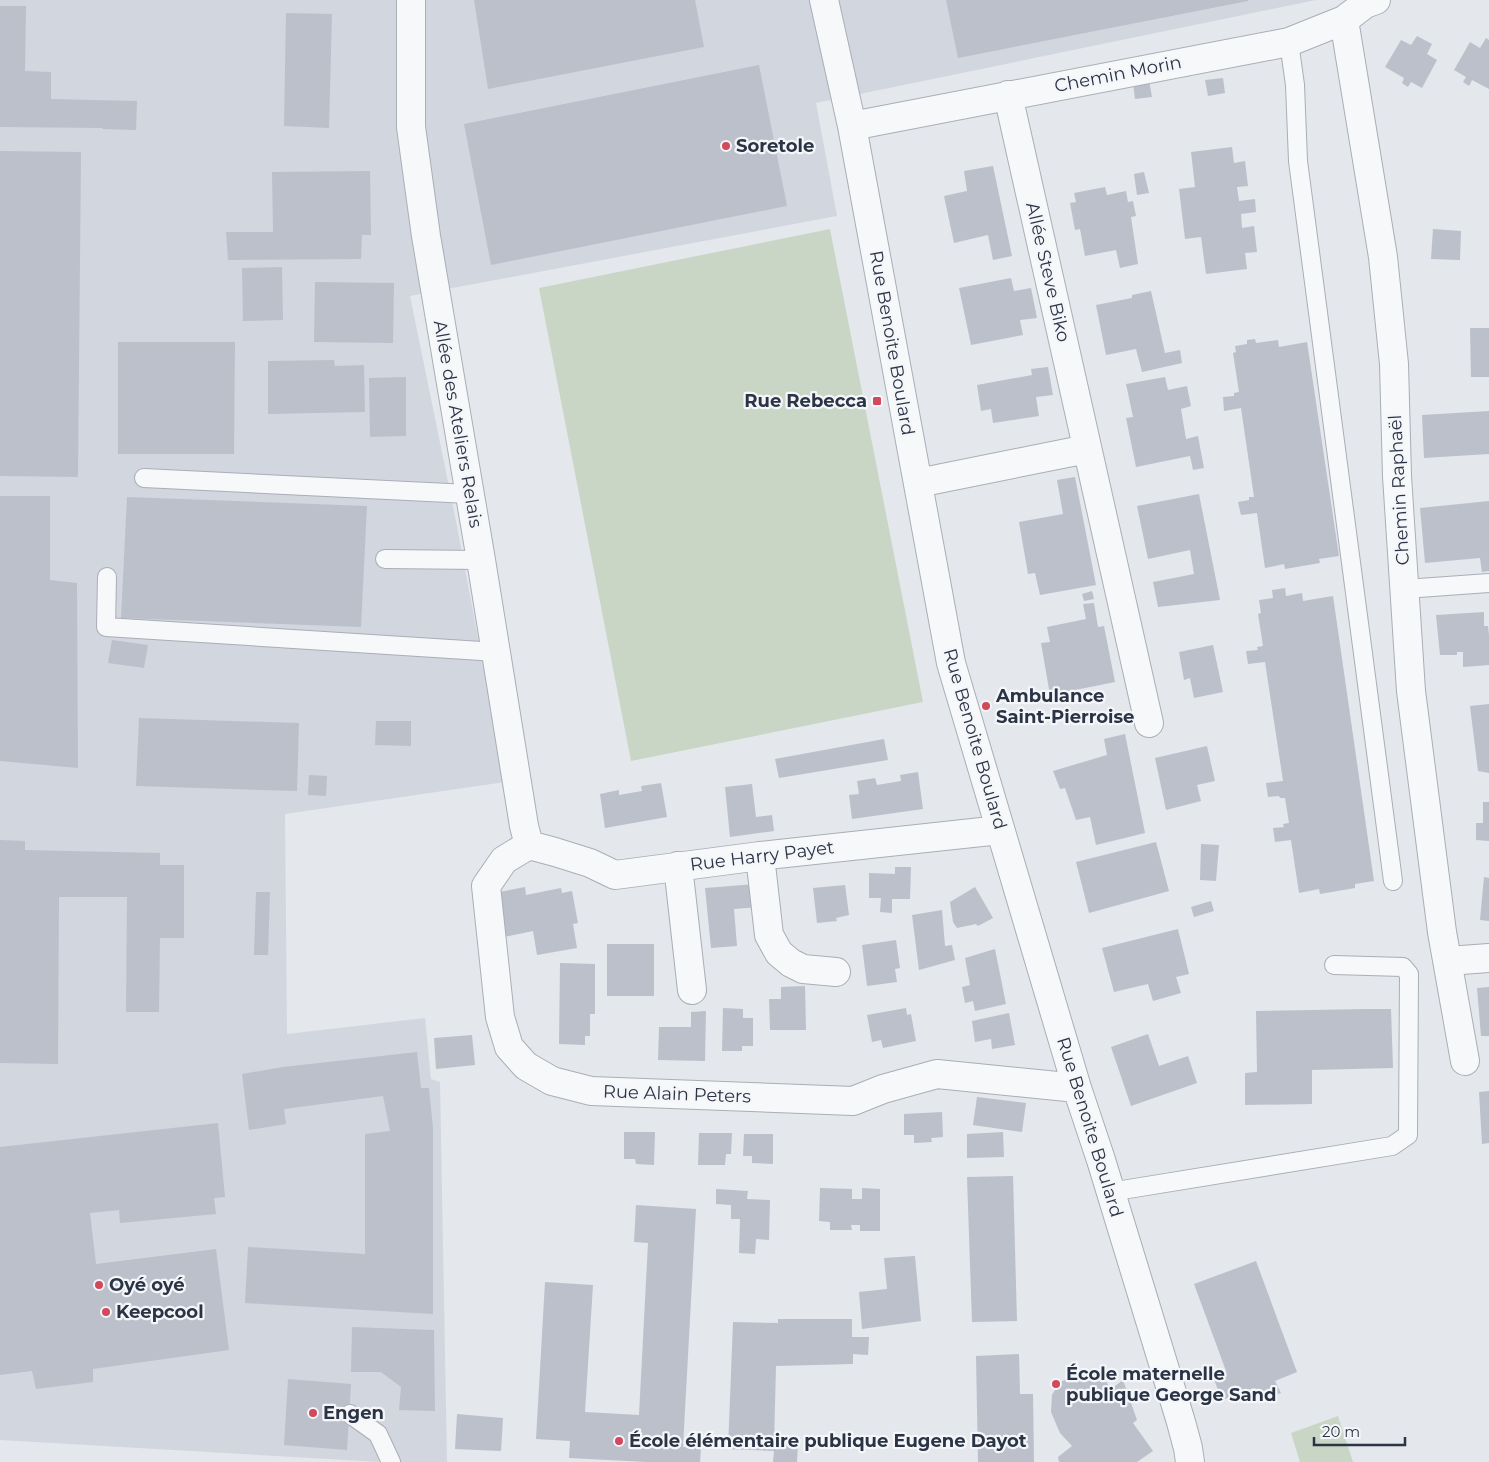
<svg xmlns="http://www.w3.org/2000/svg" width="1489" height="1462" viewBox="0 0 1489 1462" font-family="Montserrat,sans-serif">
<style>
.built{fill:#d2d6de}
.green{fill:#c9d6c5}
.building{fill:#bbc0ca}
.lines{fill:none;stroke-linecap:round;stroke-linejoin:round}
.lane-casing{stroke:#a9aeb7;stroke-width:20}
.street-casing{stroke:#a9aeb7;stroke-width:30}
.lane{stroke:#f7f8fa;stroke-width:18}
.street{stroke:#f7f8fa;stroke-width:28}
.poi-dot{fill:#d1495b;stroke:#f4f6f9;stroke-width:2}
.labels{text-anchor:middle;stroke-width:4.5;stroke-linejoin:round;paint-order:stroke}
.street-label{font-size:18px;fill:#2b3445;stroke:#f4f6f9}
.poi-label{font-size:18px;font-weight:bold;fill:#2b3445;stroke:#f4f6f9;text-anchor:start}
</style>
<rect width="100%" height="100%" fill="#e4e7ec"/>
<path class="built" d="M0 0H1316L816 103 837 216 410 296 456 521 505 782 285 814 287 1034 425 1018 431 1079 440 1082 447 1462H381L0 1440Z"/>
<path class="green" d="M830 229 923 702 631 761 539 288Z
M1338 1416 1353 1462H1300L1291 1433Z"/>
<path class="building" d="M474 0H695L704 47 488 89Z
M946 0H1248V1L958 58Z
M0 6H26L25 71 51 72V99L137 101 136 130 102 129 103 128 0 127Z
M286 13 332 14 329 128 284 126Z
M1417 36 1432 44 1427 54 1437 60 1422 88 1411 82 1408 87 1402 83 1404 78 1385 67 1401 40 1411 45Z
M1486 38 1489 40V89L1472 80 1469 86 1463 82 1466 77 1454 70 1470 42 1480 48Z
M759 65 787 206 491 265 464 124Z
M1223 78 1225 93 1208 96 1205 80Z
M1149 80 1152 97 1135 99 1133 83Z
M1232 147 1234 163 1245 161 1248 186 1237 187 1239 201 1255 199 1256 212 1241 214 1242 228 1254 226 1257 252 1245 253 1247 269 1206 274 1201 237 1185 239 1179 189 1195 187 1191 152Z
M0 151 81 152 78 477 0 476Z
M993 166 1012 256 993 260 988 235 954 243 944 196 967 191 964 171Z
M370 171 371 235H362L361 259 228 260 226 232H273L272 172Z
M1144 172 1149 193 1137 195 1134 174Z
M1105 187 1107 195 1126 191 1128 202 1133 201 1136 216 1131 217 1138 264 1120 268 1116 250 1085 256 1080 229 1075 230 1070 203 1076 202 1074 193Z
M1433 229 1461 231 1460 260 1431 259Z
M282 267 283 320 243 321 242 268Z
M1011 278 1014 291 1031 288 1037 318 1020 320 1023 335 971 345 959 288Z
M315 282 394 283 393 343 314 342Z
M1151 291 1165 353 1180 350 1182 363 1142 372 1136 349 1106 355 1096 305 1132 298V295Z
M1470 328H1489V377H1471Z
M1255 339 1256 343 1278 340 1279 347 1307 342 1339 556 1319 559 1320 563 1285 569 1284 564 1265 568 1257 513 1241 515 1238 502 1249 500V497H1254L1241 408 1224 411 1223 397 1234 396V393L1239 392 1233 353 1236 352 1235 346 1247 344V340Z
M118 342H235L234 454H118Z
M334 360 335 366 364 365 365 412 268 414V361Z
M1048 367 1053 395 1036 397 1039 416 993 423 991 409 981 411 977 385 1032 375 1031 369Z
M406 377V436L370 437 369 378Z
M1165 377 1168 390 1187 386 1191 406 1181 409 1186 439 1198 436 1204 468 1193 470 1190 456 1136 467 1126 418 1133 417 1126 384Z
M1489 411V454L1424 458 1422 415Z
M1075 477 1096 585 1040 595 1035 573 1028 574 1019 522 1063 514 1057 480Z
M1199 494 1220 600 1158 607 1153 582 1194 574 1190 550 1148 559 1137 506Z
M0 496H50V580L77 583 78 768 0 761Z
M127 497 367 506 361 627 121 618Z
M1489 501V571L1482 572 1480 558 1425 563 1420 508Z
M1285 588 1286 596 1302 593 1303 601 1333 596 1374 881 1355 884V888L1320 894 1319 889 1299 893 1291 840 1275 842 1273 828 1284 827 1283 824 1289 823 1285 798H1280L1279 796 1268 797 1266 783 1283 781 1265 662 1248 664 1246 651 1258 650 1257 647 1263 646 1258 614 1261 613 1259 600 1273 598 1272 590Z
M1092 591 1094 599 1084 601 1082 594Z
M1094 603 1098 627 1104 626 1115 682 1050 695 1041 643 1050 642 1047 627 1086 619 1083 604Z
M1484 612V626H1488L1489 635V665L1463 667V652H1457V655H1440L1436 615Z
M112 640 148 645 144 668 108 663Z
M1213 645 1223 692 1194 698 1190 678 1184 680 1179 652Z
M1489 704V773L1478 771 1470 706Z
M139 718 299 723 297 791 136 786Z
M376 721H411V746L375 745Z
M1125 734 1145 833 1096 845 1090 817 1076 820 1065 788 1060 789 1053 771 1107 755 1104 739Z
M884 739 888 760 779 778 775 759Z
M1207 746 1215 781 1197 785 1201 801 1166 810 1155 758Z
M918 772 923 809 852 819 849 795 859 794 857 781 875 778 877 785 901 781 900 775Z
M309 775 327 776 326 796 308 795Z
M661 783 667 817 605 828 600 794 619 790V795L642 791 641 786Z
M752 784 756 817 772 815 774 831 730 837 725 787Z
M1483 802H1489V841L1476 840V823H1483Z
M0 840 25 841V850L160 853V865H184V938H160L159 1012H126L127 897H59L58 1064 0 1063Z
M1156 842 1169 891 1089 913 1076 862Z
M1201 844 1219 845 1216 881 1200 880Z
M895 867H911L910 899H892V913L880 912 881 898H869V873L895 874Z
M1484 877 1489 878V921L1480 920Z
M756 884 759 907 734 909 737 946 711 948 705 888Z
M845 885 849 915 836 918 837 921 817 923 813 888Z
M525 887 526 895 561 888 562 893 572 891 578 923 573 924 577 948 537 955 533 931 499 938 494 893Z
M975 887 993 918 978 926 976 924 957 928 953 922 950 902Z
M256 892H270L268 955H254Z
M1211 901 1214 911 1194 917 1191 907Z
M942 910 945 946 952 945 955 960 919 970 912 915Z
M1178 929 1189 974 1176 977 1181 993 1153 1001 1148 984 1114 992 1102 948Z
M896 940 900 968 895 969 897 982 867 986 862 945Z
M607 944H654V996H607Z
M995 949 1006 1004 975 1011 973 1001 965 1003 962 987 970 985 965 958Z
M560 963 595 964V1014H590V1036H585V1045L559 1044Z
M805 986 806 1030H770L769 999H781V987Z
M1489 987V1036H1481L1477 988Z
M723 1008 743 1009V1018H753V1046H742V1051H722Z
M906 1008 907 1015 911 1014 916 1041 883 1048 881 1040 872 1042 867 1015Z
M1366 1009H1391L1393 1068 1312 1070V1104L1245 1105V1073L1257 1072 1256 1011Z
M706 1011 705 1061 658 1060 659 1027H691V1012Z
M1009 1013 1015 1045 992 1049 991 1039 975 1042 972 1021Z
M1148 1034 1159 1066 1188 1056 1197 1083 1131 1106 1111 1047Z
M472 1035 475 1065 436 1069 434 1038Z
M417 1052 421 1088H429L433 1128V1314L245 1303 248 1247 365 1254V1134L390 1131 383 1096 284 1109 286 1124 249 1130 242 1074 283 1067Z
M1489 1091V1143L1482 1144 1479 1092Z
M977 1097 1026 1103 1022 1132 973 1125Z
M942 1112 943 1137 931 1138 932 1142 914 1143V1135H904V1114Z
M218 1123 225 1197 214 1198 216 1214 120 1223 119 1210 90 1213 96 1264 216 1249 229 1350 93 1369V1382L36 1389 32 1371 0 1375V1147Z
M624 1132H655L654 1165 636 1164 635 1159H624Z
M1003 1132 1004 1157 967 1158V1134Z
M699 1133H732L731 1154H726L725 1165H698Z
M744 1134H773V1164L752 1163V1156H743Z
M1013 1176 1017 1321 972 1322 967 1177Z
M820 1188 852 1189V1199H862V1188L880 1189V1231H860V1225H851L852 1230H830V1222L819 1221Z
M716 1189 748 1191 747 1199 770 1200 769 1240 756 1239 755 1254 739 1253 740 1219H731V1205L716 1204Z
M636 1205 696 1209 683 1447 701 1448 700 1462H647L569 1458 570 1441 536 1439 545 1282 593 1285 585 1412 639 1415 648 1243 634 1242Z
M915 1256 921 1321 862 1329 859 1292 887 1289 884 1258Z
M1256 1261 1297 1372 1275 1381 1281 1393 1259 1401 1254 1388 1222 1400 1213 1377 1226 1371 1194 1284Z
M778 1319H852V1337H869L868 1355 853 1354V1364L776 1366 774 1443H798L797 1462H773L774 1451 728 1449 733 1322 778 1323Z
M352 1327 434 1330 435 1411 399 1410 401 1387 381 1372H351Z
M1019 1354 1020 1394H1033L1034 1462H978L976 1356Z
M1079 1372 1095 1374 1105 1380 1111 1389 1123 1380 1137 1420 1133 1423 1153 1451 1137 1462H1059L1058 1457 1072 1446 1060 1433 1051 1412 1052 1395 1059 1383Z
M288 1379 351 1384 347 1450 284 1445Z
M457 1414 503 1418 501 1451 455 1449Z"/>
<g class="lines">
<defs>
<path id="lane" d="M1289 42 1295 85 1298 161 1393 881
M144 478 469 494
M385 559 481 560
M107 577 106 627 497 652
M1405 589 1489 583
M1110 1192 1392 1146 1408 1135 1409 974 1403 967 1334 965
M350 1414 378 1434 391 1462"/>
<path id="street" d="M411 0V127L426 236 481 560 524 826 529 845
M824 0 852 126 951 663 1077 1088 1101 1160 1181 1422 1188 1448 1190 1462
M1344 20 1383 257 1394 364 1397 476 1411 691 1442 932 1465 1061
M1008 95 1149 723
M852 126 1289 42 1344 20 1365 4 1376 0
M918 483 1087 449
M529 845 504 860 486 886 500 1017 509 1047 526 1066 552 1081 591 1091 853 1101 883 1089 937 1074 1077 1088
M529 845 555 852 590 863 615 875 760 856 1000 830
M760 856 769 935 779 953 791 963 803 969 836 972
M678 866 692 990
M1448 961 1489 958"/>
</defs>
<use href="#lane" class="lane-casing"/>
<use href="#street" class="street-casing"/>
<use href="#lane" class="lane"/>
<use href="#street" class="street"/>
</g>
<g class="poi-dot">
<circle cx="726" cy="146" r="5"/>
<rect x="872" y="396" width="10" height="10" rx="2.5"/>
<circle cx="986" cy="706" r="5"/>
<circle cx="99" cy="1285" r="5"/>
<circle cx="106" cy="1312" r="5"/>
<circle cx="1056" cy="1384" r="5"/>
<circle cx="313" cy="1413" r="5"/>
<circle cx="619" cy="1441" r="5"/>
</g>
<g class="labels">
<g class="street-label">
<text transform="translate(1118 74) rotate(-11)" y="6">Chemin Morin</text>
<text transform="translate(1048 272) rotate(77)" y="6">Allée Steve Biko</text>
<text transform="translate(892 343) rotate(80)" y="6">Rue Benoite Boulard</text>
<text transform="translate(458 424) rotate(80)" y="6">Allée des Ateliers Relais</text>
<text transform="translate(1399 490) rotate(-93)" y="6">Chemin Raphaël</text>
<text transform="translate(975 739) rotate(74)" y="6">Rue Benoite Boulard</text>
<text transform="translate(762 856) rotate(-7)" y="6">Rue Harry Payet</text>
<text transform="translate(677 1094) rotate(2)" y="6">Rue Alain Peters</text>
<text transform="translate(1090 1127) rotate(73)" y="6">Rue Benoite Boulard</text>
</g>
<g class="poi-label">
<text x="736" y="152">Soretole</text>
<text x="867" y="407" text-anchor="end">Rue Rebecca</text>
<text x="996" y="702">Ambulance<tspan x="996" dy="21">Saint-Pierroise</tspan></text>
<text x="109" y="1291">Oyé oyé</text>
<text x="116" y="1318">Keepcool</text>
<text x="1066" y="1380">École maternelle<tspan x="1066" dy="21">publique George Sand</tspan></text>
<text x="323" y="1419">Engen</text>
<text x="629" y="1447">École élémentaire publique Eugene Dayot</text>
</g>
</g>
<path d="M1314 1437v8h91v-8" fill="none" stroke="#2b3445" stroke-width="2.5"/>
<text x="1322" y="1437" font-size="15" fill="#2b3445" stroke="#f4f6f9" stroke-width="4" paint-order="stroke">20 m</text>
</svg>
